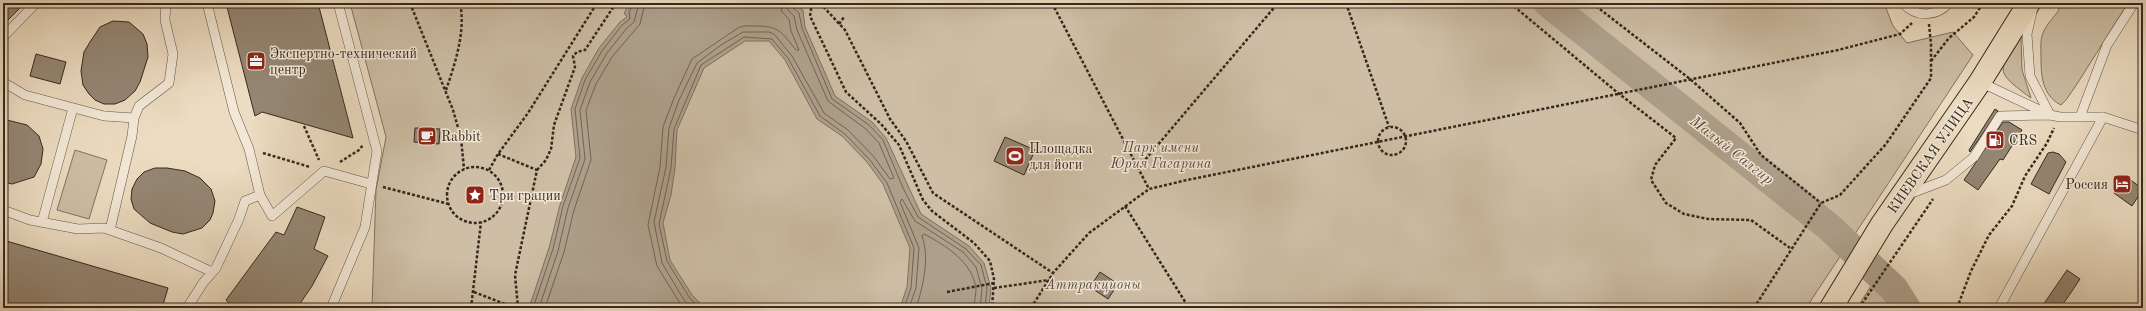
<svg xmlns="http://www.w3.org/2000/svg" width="2146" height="311" viewBox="0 0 2146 311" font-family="'Old Standard TT',serif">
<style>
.green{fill:#cdbea5;stroke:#807462}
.water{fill:#ad9f8a;stroke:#7d705f}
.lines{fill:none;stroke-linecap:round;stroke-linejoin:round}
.shore{stroke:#706454;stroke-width:1}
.river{stroke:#ad9f8a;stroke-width:29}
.building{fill:#948673;stroke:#34291f}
.lane-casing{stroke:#625648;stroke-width:10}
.primary-casing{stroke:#34291f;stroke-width:24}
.path{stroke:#34291f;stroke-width:2.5;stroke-dasharray:3 2;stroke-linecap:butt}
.lane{stroke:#f3e8d7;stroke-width:9}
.primary{stroke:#ecdcc1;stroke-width:22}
.labels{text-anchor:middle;stroke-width:3;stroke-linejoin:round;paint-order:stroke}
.poi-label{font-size:14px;fill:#34291f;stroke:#f3e8d7;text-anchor:start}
.park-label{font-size:14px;font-style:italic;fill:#5a4e40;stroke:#f3e8d7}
.street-label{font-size:14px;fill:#34291f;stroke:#f3e8d7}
.water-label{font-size:15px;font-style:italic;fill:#584c3f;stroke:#f3e8d7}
</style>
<rect width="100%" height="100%" fill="#ecdcc1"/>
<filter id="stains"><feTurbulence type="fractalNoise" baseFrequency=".005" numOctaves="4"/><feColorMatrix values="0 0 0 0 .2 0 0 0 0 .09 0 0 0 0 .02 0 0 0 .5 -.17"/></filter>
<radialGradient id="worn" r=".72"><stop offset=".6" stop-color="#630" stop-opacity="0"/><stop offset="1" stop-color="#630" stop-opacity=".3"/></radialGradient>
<path class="green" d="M350 3H1884L1893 26 1907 43 1953 32 1973 55 1806 308H372L376 190 386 137Z
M2058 3H2128L2077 84 2066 100 2061 105C2042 95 2041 76 2041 57 2041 49 2040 40 2043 33 2046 25 2054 17 2059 10Z
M2019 34 2021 38 2022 70 2031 98C1993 70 1999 73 2019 34Z
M75 150 107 160 89 219 57 210Z
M1876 278 1891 288 1903 308H1857Z"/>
<path class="water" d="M630 3H793L803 10 805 27 835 96 872 122 886 138 921 214 969 246 984 263 991 288 989 308H900L907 287 910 248 883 184 867 162 842 136 817 119 785 60 769 41H745L704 68 677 130 675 168 671 195 663 223 670 260 692 295 705 308H529L549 248 560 205 576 157 571 109 582 78 599 48 620 22 627 17 624 13Z"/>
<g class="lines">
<path class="shore" d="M791 3 792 7 799 13 802 28 832 99 869 125 883 140 903 188 918 217 966 249 981 265 987 288 985 308
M533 308 553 249 563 206 580 158 575 109 585 80 602 51 622 25 630 19 629 12 634 3
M539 308 558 251 568 208 585 159 580 110 590 82 607 53 626 29 634 22 639 3
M545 308 564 252 574 210 591 160 586 110 596 84 612 57 640 24 645 3
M683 308 657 266 648 225 660 167 663 127 674 98 692 59 738 28C744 25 750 26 756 26 780 26 782 33 796 50H799L791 31 789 19 782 12 780 3
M692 308 684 300 662 263 654 222 666 167 669 128 679 100 697 63 721 45 743 32H769L774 34 792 56 824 113 848 130 874 157 890 179 894 178 879 143 866 129 828 101 797 30 794 16 788 10 786 3
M699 308 689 297 667 261 659 224 671 168 674 129 701 65 744 37 772 39 788 58 820 116 845 134 870 160 887 183 914 248 911 288 904 308
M909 308 916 288 919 248 900 202 902 199 915 221 963 252 976 267 982 289 980 308
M916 308C923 287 930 258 922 236L924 234C945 245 973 262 976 289 976 295 974 302 974 308"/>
<path class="river" d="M1548 3 1829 227 1894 289 1906 308"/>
</g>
<path class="building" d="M3 3H25L3 25Z
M226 3H318L353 138 262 112 255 116Z
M113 21 129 22 143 34 147 44 148 57 140 82 135 91 125 100 115 104H104L95 100 89 94 83 85 81 71 84 52 90 42 100 27Z
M36 54 66 62 60 84 30 76Z
M1995 109 1998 111 1970 152 1969 150Z
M3 119 27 125 39 136 43 149 41 164 34 177 12 184 3 182Z
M2003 122H2009L2022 130 2003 160 2000 159 1978 190 1964 180Z
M415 128 440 129 439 144 414 142Z
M1005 137 1035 150 1024 175 994 161Z
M2053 152 2059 154 2066 162 2049 194 2031 184 2048 153Z
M155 168H167L185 171 200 178 211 189 215 201 213 213 210 220 202 228 183 234 172 232 150 223 134 209 131 199 132 189 137 179 144 172Z
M2125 176 2143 189 2132 206 2114 193Z
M297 207 325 217 314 249 328 256 312 286 297 308H235L226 300 276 232 284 235Z
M3 240 168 288 162 308H3Z
M2067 270 2080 279 2070 294 2060 308H2041Z
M1100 272 1118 284 1108 299 1090 287Z"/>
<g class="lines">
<defs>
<path id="lane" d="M207 3 234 112 249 149 260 195 272 216 324 171 371 184
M1903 3C1916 18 1936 17 1949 3
M2032 12 2027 34 2030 76 2050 115
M3 37 36 3
M3 82 25 95 104 116 134 118
M1980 82 2050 115 2060 117H2103L2143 130
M2080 117 2107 45 2134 3
M1909 194 1946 180 1974 157 2000 116 2050 115
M3 210 30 220 78 229 104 228 161 248 212 272
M42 222 73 108
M110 230 132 136 134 118 139 106 169 83 173 54 165 20 166 3
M187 308 203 283 216 268 239 219 245 201 260 195
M331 308 365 227 377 151 338 3
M1999 308 2103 117"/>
<path id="primary" d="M1831 308 1882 224 1980 82 2029 3"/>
</defs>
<use href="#lane" class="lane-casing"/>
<use href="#primary" class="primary-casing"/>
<path class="path" d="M410 3 453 110 461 138 464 169
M812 3 810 16 846 92 881 124 899 145 923 200 932 211 974 243 990 261 994 279 992 308
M820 3 845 30 890 119 906 141 933 193 1053 273
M1052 3 1149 189
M1346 3 1389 127
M1510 3 1618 93 1676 138 1655 165 1651 180 1666 203 1684 214 1708 219 1751 220 1790 248
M1592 3 1690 79 1740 123 1761 155 1821 203
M839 24 844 17
M1931 61 1949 38 1974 17 1983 3
M446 90C455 64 466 31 460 3
M304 126 319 160
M1378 141a14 14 0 1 1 28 0a14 14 0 1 1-28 0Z
M263 153 310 167
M498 154 537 170 515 275 518 308
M340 162 359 150 363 145
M447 195a28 28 0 1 1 56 0a28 28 0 1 1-56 0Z
M1139 167 1278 3
M489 170 498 154 528 113 597 3
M537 170 546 160 551 149 554 125 575 67 573 56 577 52 585 50 616 3
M383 187 449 204
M1125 206 1189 308
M994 288 1049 280
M474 292 515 308
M947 292 994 283
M471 308 481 222
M1031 308 1053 273 1089 233 1149 189 1187 180 1838 50 1900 34 1912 23
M1754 308 1821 203 1840 195 1886 144 1931 78V44L1929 24
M1859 308 1933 199
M1957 308 1971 271 1989 235 2012 206 2025 176 2047 143 2054 128"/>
<use href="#lane" class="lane"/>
<use href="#primary" class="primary"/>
</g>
<defs>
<symbol id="office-square" viewBox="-11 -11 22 22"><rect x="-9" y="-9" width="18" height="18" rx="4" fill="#8f2418" stroke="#f3e8d7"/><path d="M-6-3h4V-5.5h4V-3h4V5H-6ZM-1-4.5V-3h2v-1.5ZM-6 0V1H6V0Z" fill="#fff"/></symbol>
<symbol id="cafe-square" viewBox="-11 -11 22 22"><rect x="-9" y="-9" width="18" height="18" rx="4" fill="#8f2418" stroke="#f3e8d7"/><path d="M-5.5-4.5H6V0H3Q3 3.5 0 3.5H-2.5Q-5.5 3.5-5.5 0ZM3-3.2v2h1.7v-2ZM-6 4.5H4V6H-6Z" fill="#fff"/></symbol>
<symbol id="fuel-square" viewBox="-11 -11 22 22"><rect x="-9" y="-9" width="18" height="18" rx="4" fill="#8f2418" stroke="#f3e8d7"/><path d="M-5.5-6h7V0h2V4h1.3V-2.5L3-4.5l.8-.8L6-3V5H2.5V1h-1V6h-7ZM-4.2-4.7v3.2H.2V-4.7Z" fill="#fff"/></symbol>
<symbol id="stadium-square" viewBox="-11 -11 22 22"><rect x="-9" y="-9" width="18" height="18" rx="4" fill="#8f2418" stroke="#f3e8d7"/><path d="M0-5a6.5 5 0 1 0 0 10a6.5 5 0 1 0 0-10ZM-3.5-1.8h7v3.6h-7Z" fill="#fff"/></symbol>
<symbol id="hotel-square" viewBox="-11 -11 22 22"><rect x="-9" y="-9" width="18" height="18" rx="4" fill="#8f2418" stroke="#f3e8d7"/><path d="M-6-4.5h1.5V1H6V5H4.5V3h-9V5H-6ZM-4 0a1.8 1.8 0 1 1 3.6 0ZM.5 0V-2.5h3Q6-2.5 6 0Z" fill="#fff"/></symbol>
<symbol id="sight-square" viewBox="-11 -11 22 22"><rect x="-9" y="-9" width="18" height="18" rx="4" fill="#8f2418" stroke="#f3e8d7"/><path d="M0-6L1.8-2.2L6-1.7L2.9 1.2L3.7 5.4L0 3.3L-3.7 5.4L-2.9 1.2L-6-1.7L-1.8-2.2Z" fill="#fff"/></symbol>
</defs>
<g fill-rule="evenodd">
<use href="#office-square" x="245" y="50" width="22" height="22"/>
<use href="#cafe-square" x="416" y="125" width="22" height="22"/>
<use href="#fuel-square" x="1984" y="129" width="22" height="22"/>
<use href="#stadium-square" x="1004" y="145" width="22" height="22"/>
<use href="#hotel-square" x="2111" y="173" width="22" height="22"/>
<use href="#sight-square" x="464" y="184" width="22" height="22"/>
</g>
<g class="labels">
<g class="poi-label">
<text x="270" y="58">Экспертно-технический<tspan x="270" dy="16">центр</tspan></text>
<text x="441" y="141">Rabbit</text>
<text x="2009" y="145">CRS</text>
<text x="1029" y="153">Площадка<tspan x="1029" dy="16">для йоги</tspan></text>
<text x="2108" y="189" text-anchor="end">Россия</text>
<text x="489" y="200">Три грации</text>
</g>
<g class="park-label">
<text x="1161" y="152">Парк имени<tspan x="1161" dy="16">Юрия Гагарина</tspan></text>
<text x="1093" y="289">Аттракционы</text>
</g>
<g class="street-label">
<text transform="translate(1930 155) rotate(-55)" y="5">КИЕВСКАЯ УЛИЦА</text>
</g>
<g class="water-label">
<text transform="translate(1732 150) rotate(38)" y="5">Малый Салгир</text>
</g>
</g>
<rect width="2146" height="311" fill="none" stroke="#ecdcc1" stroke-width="16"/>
<rect x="4" y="4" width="2138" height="303" fill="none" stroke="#34291f" stroke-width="2"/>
<rect x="8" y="8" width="2130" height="295" fill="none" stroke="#34291f"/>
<rect width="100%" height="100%" filter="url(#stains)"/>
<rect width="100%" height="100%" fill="url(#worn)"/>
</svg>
